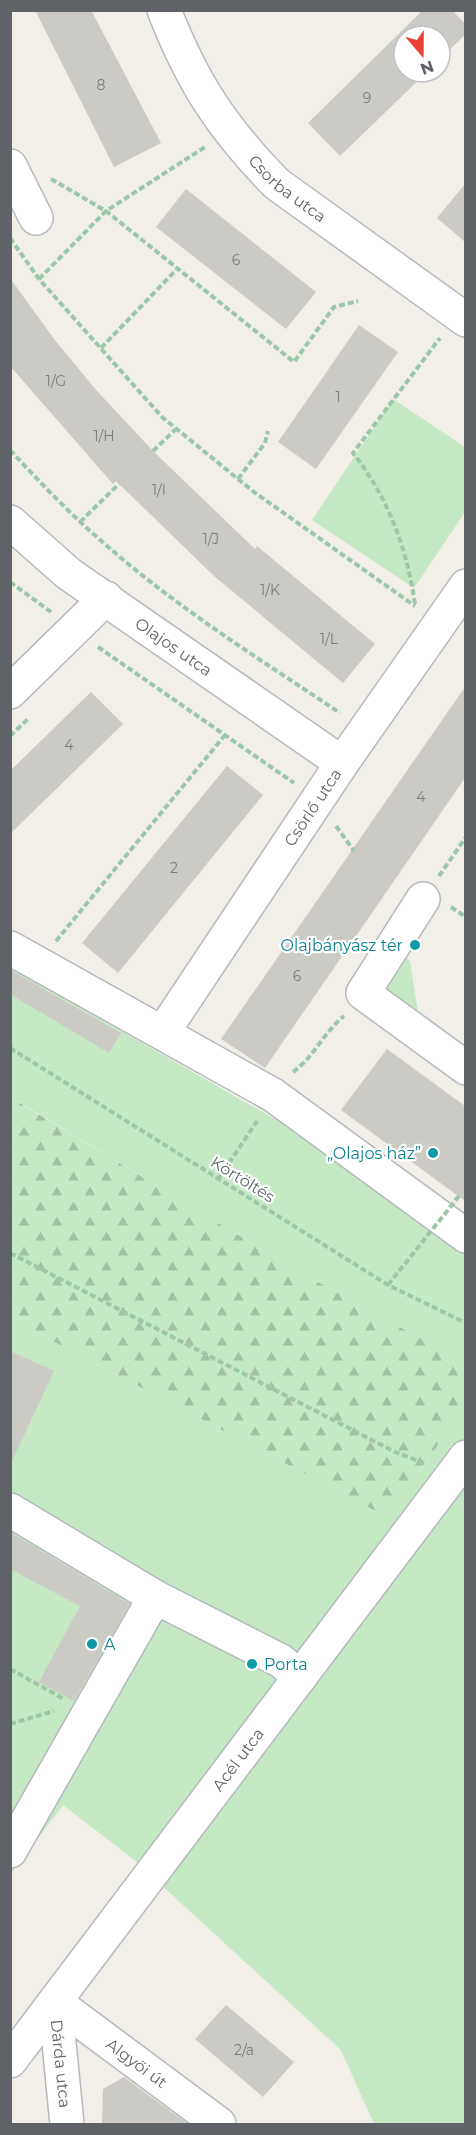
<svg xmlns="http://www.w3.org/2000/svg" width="476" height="2135" viewBox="0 0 476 2135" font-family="Montserrat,sans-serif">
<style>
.green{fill:#c5e8c5}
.forest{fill:url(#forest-firs)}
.building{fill:#cccac5}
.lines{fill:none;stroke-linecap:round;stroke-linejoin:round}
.minor-casing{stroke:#b5b8bc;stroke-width:36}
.path{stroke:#9cc7a9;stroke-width:4;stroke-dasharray:6 3;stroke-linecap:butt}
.minor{stroke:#fff;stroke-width:33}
.path-bridge{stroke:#9cc7a9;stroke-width:4;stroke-dasharray:6 3;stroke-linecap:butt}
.culture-dot{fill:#0f9aa8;stroke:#fff;stroke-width:2}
.labels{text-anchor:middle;stroke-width:4.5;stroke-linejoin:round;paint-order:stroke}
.number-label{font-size:14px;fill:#7a7d7f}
.street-label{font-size:16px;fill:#5f6368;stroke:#fff}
.culture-label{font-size:16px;fill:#0d838f;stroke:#fff;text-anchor:end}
</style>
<defs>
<pattern id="forest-firs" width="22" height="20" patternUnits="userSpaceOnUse" patternTransform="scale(1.5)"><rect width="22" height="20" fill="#c5e8c5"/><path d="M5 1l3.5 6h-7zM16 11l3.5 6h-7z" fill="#a3c0a4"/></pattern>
</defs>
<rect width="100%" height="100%" fill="#f1efe8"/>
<path class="green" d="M393 399 465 447V512L414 588 312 520Z
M404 956 410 961 418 1013 414 1019 377 992Z
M10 967 309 1139 465 1255V1363L296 1270 11 1097Z
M11 1319 385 1516 465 1409V2124H374L341 2050 132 1858 63 1805 11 1874Z"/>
<path class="forest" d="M10 1097 296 1270 465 1363V1409L385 1516 11 1319Z"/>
<path class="building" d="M35 10H91L161 143 114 167Z
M423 10H452L465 24V35L440 59V36H404V72H427L340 156 308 123Z
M465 184V242L437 218Z
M186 189 316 292 286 329 156 227Z
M10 278 54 339 97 391 154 452 255 549 257 546 375 644 343 683 214 576 116 481 113 484 10 366Z
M359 325 398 352 316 469 278 442Z
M465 687V778L265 1068 221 1039Z
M91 692 123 724 10 834V771Z
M227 766 263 795 118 973 82 943Z
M10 970 121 1033 109 1053 10 994Z
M387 1049 465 1106V1201L341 1110Z
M10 1351 54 1371 10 1465Z
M10 1532 130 1604 74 1701 39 1682 80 1606 10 1569Z
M226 2005 294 2062 263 2097 195 2039Z
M124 2077 188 2124H102L103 2089Z"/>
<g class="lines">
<defs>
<g id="minor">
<path id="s1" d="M164 10C193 84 222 128 277 184L466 320"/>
<path d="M10 166 36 218"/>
<path id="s2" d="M10 522 69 574 342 763"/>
<path d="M10 692 106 598"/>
<path d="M423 899 363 993 466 1068"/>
<path d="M10 948 273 1095 466 1236"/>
<path id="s3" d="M163 1032 342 763 466 586"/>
<path d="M10 1510 155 1597 281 1661 300 1677"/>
<path d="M10 1851 155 1597"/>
<path id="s4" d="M55 2002 219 2124"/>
<path id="s5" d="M55 2002 67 2124"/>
<path id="s6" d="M10 2061 466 1457"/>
</g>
</defs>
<use href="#minor" class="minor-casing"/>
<path class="path" d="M51 179 106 211 294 362 334 307 358 301
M10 238 39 279 162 417 254 492 415 606
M39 279 106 211 205 147
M101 348 178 268
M10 450C38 480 66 510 97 537 171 604 258 658 340 713
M153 451 176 429
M238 479 265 443 268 431
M80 522 119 484
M10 582 51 612
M415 604C407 549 388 497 353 453L440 338
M98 647 294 783
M10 736 29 718
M336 826 354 851
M439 876 466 837
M451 907 466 917
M56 941 225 735
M10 1048 388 1285 466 1323
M293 1072C314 1057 324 1032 344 1016
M219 1178 257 1121
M10 1253 395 1452 424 1463
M10 1669 64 1699
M10 1724 54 1711"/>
<use href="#minor" class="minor"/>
<path class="path-bridge" d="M388 1285 459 1196"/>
</g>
<g class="culture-dot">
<circle cx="415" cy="945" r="6"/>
<circle cx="433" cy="1153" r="6"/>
<circle cx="92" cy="1644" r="6"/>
<circle cx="252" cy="1664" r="6"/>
</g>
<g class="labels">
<g class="number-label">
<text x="101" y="90">8</text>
<text x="367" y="103">9</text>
<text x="236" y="265">6</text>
<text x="56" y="386">1/G</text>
<text x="338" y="402">1</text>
<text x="104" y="441">1/H</text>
<text x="159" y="495">1/I</text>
<text x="211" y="544">1/J</text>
<text x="270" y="595">1/K</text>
<text x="329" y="644">1/L</text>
<text x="69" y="750">4</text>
<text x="421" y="802">4</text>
<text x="174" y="873">2</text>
<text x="297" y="981">6</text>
<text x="244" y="2055">2/a</text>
</g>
<g class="street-label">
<text dy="6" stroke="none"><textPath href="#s1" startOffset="220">Csorba utca</textPath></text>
<text dy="6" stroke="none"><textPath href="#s2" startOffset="206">Olajos utca</textPath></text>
<text dy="6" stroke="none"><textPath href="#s3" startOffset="270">Csörlő utca</textPath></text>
<text transform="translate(243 1179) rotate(32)" y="6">Körtöltés</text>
<text dy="6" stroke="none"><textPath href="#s6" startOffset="378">Acél utca</textPath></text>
<text dy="6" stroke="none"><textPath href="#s5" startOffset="62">Dárda utca</textPath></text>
<text dy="6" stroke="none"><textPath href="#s4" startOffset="102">Algyői út</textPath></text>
</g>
<g class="culture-label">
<text x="403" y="951">Olajbányász tér</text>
<text x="421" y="1159">„Olajos ház”</text>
<text x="104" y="1650" text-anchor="start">A</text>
<text x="264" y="1670" text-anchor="start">Porta</text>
</g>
</g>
<rect width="476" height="2135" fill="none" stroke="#5f6368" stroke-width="24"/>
<g transform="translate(422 54) rotate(160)"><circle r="28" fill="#ffffff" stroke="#bfc1c3" stroke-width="1.5"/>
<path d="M0-4.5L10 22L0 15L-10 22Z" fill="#ea4335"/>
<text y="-9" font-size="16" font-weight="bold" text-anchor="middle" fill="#5f6368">N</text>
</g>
</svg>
